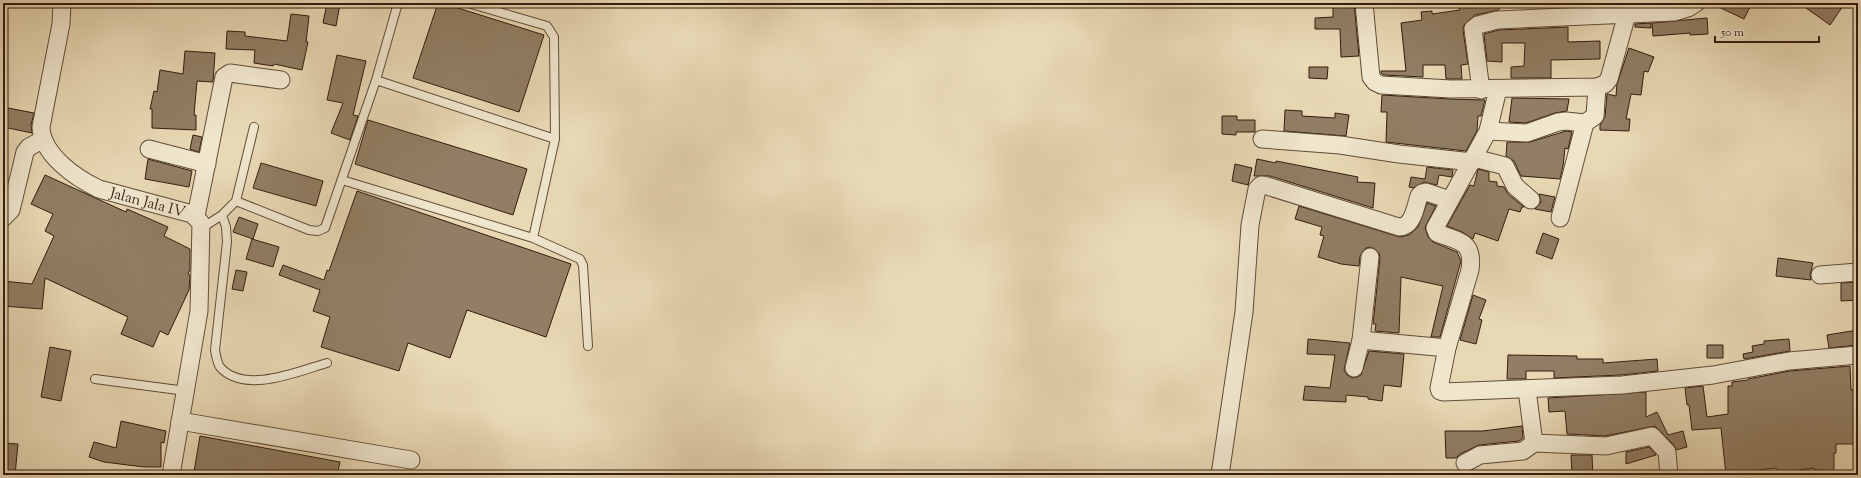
<svg xmlns="http://www.w3.org/2000/svg" width="1861" height="478" viewBox="0 0 1861 478" font-family="'Sorts Mill Goudy',serif">
<style>
.building{fill:#917e64;stroke:#321d0e}
.lines{fill:none;stroke-linecap:round;stroke-linejoin:round}
.lane-casing{stroke:#604c38;stroke-width:10}
.street-casing{stroke:#604c38;stroke-width:19}
.lane{stroke:#f0e6ce;stroke-width:8}
.street{stroke:#f0e6ce;stroke-width:17}
.labels{text-anchor:middle;stroke-width:4;stroke-linejoin:round;paint-order:stroke}
.street-label{font-size:15px;fill:#321d0e;stroke:#f0e6ce}
</style>
<rect width="100%" height="100%" fill="#e8d8b4"/>
<filter id="stains"><feTurbulence type="fractalNoise" baseFrequency=".005" numOctaves="4"/><feColorMatrix values="0 0 0 0 .2 0 0 0 0 .09 0 0 0 0 .02 0 0 0 .5 -.17"/></filter>
<radialGradient id="worn" r=".72"><stop offset=".6" stop-color="#630" stop-opacity="0"/><stop offset="1" stop-color="#630" stop-opacity=".3"/></radialGradient>
<path class="building" d="M327 3 340 4 336 26 323 23Z
M438 3H442L544 35 519 112 413 78Z
M1333 3H1354L1359 56 1341 57 1340 29H1315V18L1333 17Z
M1710 3H1752L1744 19Z
M1799 3H1845L1830 25Z
M1499 4V10L1475 15 1464 25 1463 30 1468 64 1461 65 1462 79H1446L1445 65H1423V77L1384 75 1381 73V71H1406L1401 23 1422 20 1421 12 1432 11V14L1460 10 1459 7Z
M291 14 309 16 306 42H308L302 70 274 64 273 66 254 63 255 50 226 49 227 31 245 32V36L287 41Z
M1707 18 1708 34 1690 35V33L1653 36 1652 23Z
M1651 23V28L1635 27V24Z
M1568 27V42L1600 41V59L1551 60V78H1511V67L1524 66 1525 43H1502V62L1487 61 1484 34 1499 30Z
M1629 48 1654 57 1648 72 1644 71 1641 95 1631 94 1626 119H1630L1629 131 1600 130V125L1605 117 1607 94 1616 96 1617 84Z
M185 51 215 53 213 82 197 81 194 115H196V130L152 128V109H150L154 91 157 92 160 70 183 74Z
M337 55 366 61 353 115 358 116 350 140 331 133 343 103 327 100Z
M1309 67H1328L1327 79 1309 78Z
M1382 95 1450 99 1485 100 1481 116H1478L1477 131 1466 151 1386 142 1387 112H1381Z
M1512 98 1569 99 1567 111 1555 113 1526 123 1509 122Z
M3 107 34 113 31 125 32 133 3 127Z
M1285 110 1302 111V116L1335 118V113L1349 115 1346 136 1284 131Z
M1222 116H1237V120H1255V132H1236V135L1222 134Z
M368 120 527 169 513 215 355 164Z
M1566 131 1572 132 1568 149 1565 148 1563 166 1560 179 1521 176 1514 161 1506 156 1507 142H1530Z
M193 135 202 137 199 152 190 149Z
M148 159 192 171 189 187 145 179Z
M1257 159 1276 163V161L1358 177 1357 182 1375 183 1373 208 1270 176H1254Z
M261 163 323 181 316 206 253 188Z
M1235 164 1252 168 1248 185 1232 181Z
M1427 167 1453 170 1452 177 1439 175 1437 185 1424 182 1413 188 1409 187 1411 177 1425 179Z
M1478 169 1489 172V181L1497 182V186L1504 187 1508 194 1524 207H1522L1520 212 1509 209 1498 241 1475 233 1473 239 1462 232 1447 226 1470 185 1474 186Z
M45 175 126 212 127 209 168 227 164 236 190 249V270L188 274 190 275 189 290 168 335 160 331 153 347 121 334 128 317 45 278 42 309 3 306V281L32 284 54 236 45 231 53 214 31 204Z
M357 191 571 264 546 337 467 310 450 358 408 343 399 371 321 347 330 317 313 311 320 290 279 275 283 265 324 280 327 270 329 271Z
M1539 194 1555 197 1551 212 1535 209 1541 202Z
M1427 203 1436 206 1425 227 1428 237 1433 242 1457 252 1461 261 1440 337H1431L1443 286 1401 277 1399 333 1375 331 1376 324H1373L1374 315 1380 258 1379 253 1371 247 1366 248 1360 256 1359 266 1341 264 1318 257 1324 236 1320 235 1322 227 1295 219 1299 206 1400 237 1409 235 1418 227Z
M239 217 258 224 253 239 233 232Z
M1543 233 1559 239 1552 259 1536 253Z
M252 239 279 247 273 267 246 259Z
M1778 258 1813 263 1810 275 1811 280 1776 276Z
M236 270 247 272 243 291 232 289Z
M1858 282V300L1841 301V283Z
M1473 295 1486 300 1479 319 1482 320 1476 344 1460 340Z
M1858 330V345L1829 348 1827 335Z
M1308 339 1350 343 1344 370 1347 375 1352 378 1357 377 1361 375 1369 351 1404 354 1401 387 1384 385 1382 401 1368 399V397L1346 395V402L1303 400 1305 386 1330 388 1335 355 1307 354Z
M1789 339 1790 351 1744 359 1743 354 1753 352 1752 346 1764 344V341Z
M1707 345H1723V358H1707Z
M50 347 71 351 61 401 41 397Z
M1508 355 1577 356V359H1603V363L1657 359 1658 371 1621 375 1554 378V371H1526V379H1507Z
M1850 366 1851 390H1858V444H1836V453H1834V471L1814 470V468L1777 473 1776 468 1750 471 1751 475H1726L1721 428 1692 430 1689 405H1687L1685 388 1703 386 1707 417 1728 414V386H1732V382L1748 380V379L1790 371Z
M1646 392V417L1657 412 1668 435 1683 431 1687 447 1676 450 1674 445 1655 426 1605 436 1567 434 1565 411 1549 412 1548 398Z
M121 421 166 431 164 443 161 442V467H144L104 462 89 457 94 442 116 448Z
M1522 426 1523 438 1519 441 1479 445 1460 454 1456 458H1446L1445 431H1483Z
M200 436 340 462 337 475H249L238 473V475H213L194 472Z
M3 443 18 444 15 475H3Z
M1649 447 1656 455 1626 464V452Z
M1571 455H1592L1593 475H1572Z"/>
<g class="lines">
<defs>
<path id="lane" d="M376 80 555 139 554 37 547 26 468 3
M342 180 533 238 555 139
M236 201 309 230 318 231 325 228 376 80 398 3
M222 215 226 227 227 242 215 350C216 355 217 363 220 367 244 395 299 371 327 363
M202 228 222 215 236 201 254 127
M533 238 580 259 583 265 588 346
M95 379 186 391"/>
<g id="street">
<path id="s1" d="M62 3 61 24 41 127C42 155 76 178 99 189L192 214 201 223 199 311 171 475"/>
<path d="M1364 3 1371 77 1375 82 1381 85 1451 89 1597 87 1605 84 1609 79 1627 14 1628 3"/>
<path d="M1498 89 1488 131 1435 228 1437 233C1460 242 1474 241 1470 270L1447 348 1439 388 1440 391 1443 392 1622 385 1713 375 1789 361 1858 355"/>
<path d="M1481 90 1473 29 1478 25 1497 20 1675 12 1688 8 1696 3"/>
<path d="M1488 131 1527 133 1558 122 1566 121 1585 123 1595 116 1597 87"/>
<path d="M1262 139 1340 145 1399 154 1472 162"/>
<path d="M149 149 207 164"/>
<path d="M1474 158 1505 166 1515 186 1531 200"/>
<path d="M196 216 224 77 230 73 281 80"/>
<path d="M3 218 11 210 25 152 29 147 42 140"/>
<path d="M1560 218 1585 123"/>
<path d="M1820 275 1858 272"/>
<path d="M1361 340 1370 257"/>
<path d="M1354 368 1361 340 1447 348"/>
<path d="M1527 390 1534 443 1606 446 1652 436 1667 452 1669 475"/>
<path d="M180 421 411 460"/>
<path d="M1465 463 1480 455 1523 451 1534 443"/>
<path d="M1220 475 1244 312 1250 225 1257 189 1261 185 1267 186 1399 227C1413 227 1415 208 1419 196L1422 193 1426 192 1450 200"/>
</g>
</defs>
<use href="#lane" class="lane-casing"/>
<use href="#street" class="street-casing"/>
<use href="#lane" class="lane"/>
<use href="#street" class="street"/>
</g>
<g class="labels">
<g class="street-label">
<text dy="5" stroke="none"><textPath href="#s1" startOffset="265">Jalan Jala IV</textPath></text>
</g>
</g>
<rect width="1861" height="478" fill="none" stroke="#e8d8b4" stroke-width="16"/>
<rect x="4" y="4" width="1853" height="470" fill="none" stroke="#321d0e" stroke-width="2"/>
<rect x="8" y="8" width="1845" height="462" fill="none" stroke="#321d0e"/>
<path d="M1715 36v6h104v-6" fill="none" stroke="#321d0e" stroke-width="2"/>
<text x="1721" y="36" font-size="12" fill="#321d0e" stroke="#f0e6ce" stroke-width="3" paint-order="stroke">50 m</text>
<rect width="100%" height="100%" filter="url(#stains)"/>
<rect width="100%" height="100%" fill="url(#worn)"/>
</svg>
